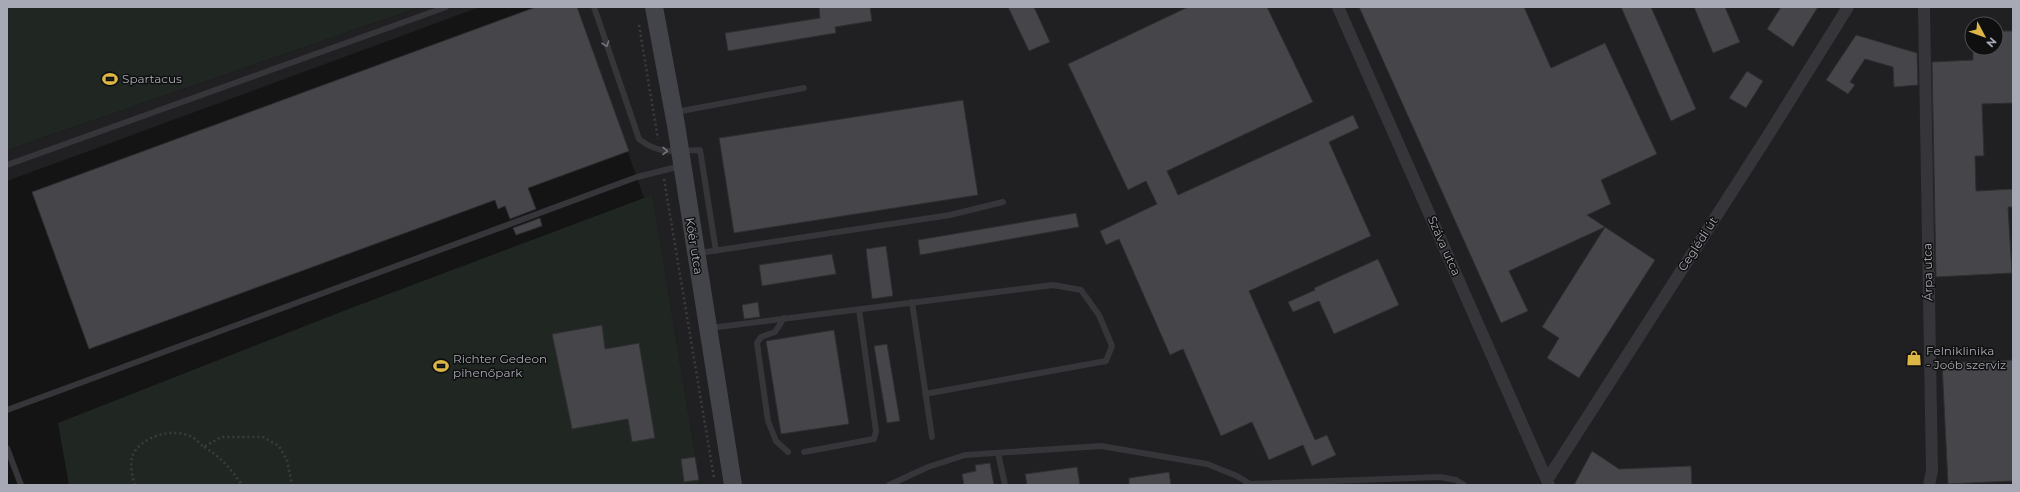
<svg xmlns="http://www.w3.org/2000/svg" width="2020" height="492" viewBox="0 0 2020 492" font-family="Montserrat,sans-serif">
<style>
.built{fill:#202022;fill-rule:evenodd}
.green{fill:#202722}
.building{fill:#46464a;stroke:#2e2e31}
.lines{fill:none;stroke-linecap:round;stroke-linejoin:round}
.path{stroke:#3b3c40;stroke-width:2.5;stroke-dasharray:2 3;stroke-linecap:butt}
.lane{stroke:#35353a;stroke-width:6}
.street{stroke:#35353a;stroke-width:12}
.secondary{stroke:#434449;stroke-width:18}
.oneway{stroke:#74757d}
.labels{text-anchor:middle;stroke-width:3;stroke-linejoin:round;paint-order:stroke}
.poi-label{font-size:12px;fill:#a7aab4;stroke:#0f0f10;text-anchor:start}
.street-label{font-size:12px;fill:#a7aab4;stroke:#0f0f10}
</style>
<rect width="100%" height="100%" fill="#141415"/>
<path class="built" d="M420 7H480L7 181V150Z
M577 7H2013V485H700L652 196 644 198ZM1972 24H1996V48H1972Z"/>
<path class="green" d="M7 7H420L7 150Z
M652 195 700 485H69L58 423 346 310Z"/>
<path class="building" d="M536 7H577L629 151 528 188 536 209 510 219 505 206 498 209 495 200 89 349 32 192Z
M819 7H870L872 21 835 27 836 33 728 51 725 33 820 18Z
M1008 7H1034L1050 42 1029 51Z
M1188 7H1267L1313 102 1167 171 1178 195 1353 115 1359 128 1329 142 1371 236 1249 291 1315 440 1327 435 1336 455 1312 466 1303 445 1269 460 1252 422 1221 436 1183 349 1170 355 1119 239 1106 245 1100 231 1157 204 1146 181 1128 190 1068 64Z
M1359 7H1524L1551 68 1605 43 1657 154 1601 180 1611 204 1587 215 1605 227 1509 271 1528 311 1501 323Z
M1621 7H1651L1696 109 1671 121Z
M1694 7H1725L1740 42 1713 53Z
M1781 7H1818L1793 47 1767 29Z
M1997 31H2013V103L1982 104 1984 156H1975L1976 191 2013 189V207H2008L2012 273 1936 277 1932 62 1973 60V48H1996Z
M1856 35 1917 53 1918 85 1894 87 1893 67 1865 59 1850 82 1855 85 1848 94 1826 80Z
M1747 71 1763 81 1746 108 1729 98Z
M963 100 978 195 734 233 719 138Z
M1076 213 1079 227 920 255 918 240Z
M540 218 542 226 516 235 513 228Z
M1605 227 1655 260 1579 378 1547 358 1559 338 1542 327Z
M886 246 893 296 872 299 866 249Z
M832 254 836 274 762 286 759 265Z
M1378 259 1399 305 1334 334 1319 301 1293 312 1288 302 1315 290 1314 288Z
M758 302 760 317 744 319 742 305Z
M602 325 605 349 639 343 655 438 632 442 628 419 572 429 552 334Z
M834 330 849 424 781 434 766 341Z
M887 344 900 421 887 423 874 346Z
M2013 360V481L1948 484 1942 363Z
M1592 451 1619 469 1691 466 1692 485H1574Z
M695 457 699 480 684 482 681 459Z
M990 463 994 485H964L962 474 976 471 975 465Z
M1077 467 1080 485H1027L1025 474Z
M1169 472 1171 485H1129V478Z"/>
<g class="lines">
<path class="path" d="M639 25 658 139
M664 179 714 478
M204 447C221 457 231 469 242 485
M135 485C132 478 130 464 132 457 140 436 173 427 192 437 196 439 200 444 204 447L221 437H263L279 446 287 460 292 485"/>
<path class="lane" d="M594 7 639 139C659 155 676 151 700 150L716 251
M676 112 804 88
M7 165 446 7
M699 253 950 215 1003 202
M912 302 932 437
M784 318 775 332 761 337 757 343 768 421 776 441 788 452
M710 328 1053 285 1081 290 1099 315 1112 346 1106 361 925 394
M7 410 637 177 681 166
M7 448 21 485
M804 452 874 439 876 431 859 309
M998 453 1005 485
M889 485 928 467 965 455 1101 446 1207 464 1237 476 1250 484 1440 477 1456 480 1464 485"/>
<path class="street" d="M1338 7 1549 485
M1924 7 1932 471 1929 485
M1547 480 1767 137 1848 7"/>
<path class="secondary" d="M654 7 676 125 733 485"/>
</g>
<defs><path id="oneway-chevron" d="M-2-3.5L2.5 0L-2 3.5" fill="none" stroke-width="1.6" stroke-linecap="round" stroke-linejoin="round"/></defs>
<g class="oneway">
<use href="#oneway-chevron" transform="translate(606 44) rotate(71)"/>
<use href="#oneway-chevron" transform="translate(665 151) rotate(1)"/>
</g>
<defs>
<symbol id="stadium-bare" viewBox="-9 -9 18 18"><path d="M0-5a6.5 5 0 1 0 0 10a6.5 5 0 1 0 0-10ZM-3.5-1.8h7v3.6h-7Z" fill="#dcb745" stroke="#0f0f10" stroke-width="2.5" paint-order="stroke"/></symbol>
<symbol id="shop-bare" viewBox="-9 -9 18 18"><path d="M-5-2.5h2.3a2.7 3.5 0 0 1 5.4 0H5L5.5 6h-11ZM-1.5-2.5h3a1.5 2.3 0 0 0-3 0Z" fill="#dcb745" stroke="#0f0f10" stroke-width="2.5" paint-order="stroke"/></symbol>
</defs>
<g fill-rule="evenodd">
<use href="#stadium-bare" x="99" y="68" width="22" height="22"/>
<use href="#shop-bare" x="1903" y="347" width="22" height="22"/>
<use href="#stadium-bare" x="430" y="355" width="22" height="22"/>
</g>
<g class="labels">
<g class="poi-label">
<text x="122" y="83">Spartacus</text>
<text x="1926" y="355">Felniklinika<tspan x="1926" dy="14">- Joób szerviz</tspan></text>
<text x="453" y="363">Richter Gedeon<tspan x="453" dy="14">pihenőpark</tspan></text>
</g>
<g class="street-label">
<text transform="translate(1698 244) rotate(-57)" y="4">Ceglédi út</text>
<text transform="translate(694 246) rotate(81)" y="4">Kőér utca</text>
<text transform="translate(1444 246) rotate(66)" y="4">Száva utca</text>
<text transform="translate(1928 272) rotate(-91)" y="4">Árpa utca</text>
</g>
</g>
<rect width="2020" height="492" fill="none" stroke="#a7aab4" stroke-width="16"/>
<g transform="translate(1984 36) rotate(131)"><circle r="19" fill="#0f0f10" stroke="#4c4d52"/>
<path d="M0-3L7 15L0 10L-7 15Z" fill="#dcb745"/>
<text y="-6" font-size="11" font-weight="bold" text-anchor="middle" fill="#a7aab4">N</text>
</g>
</svg>
